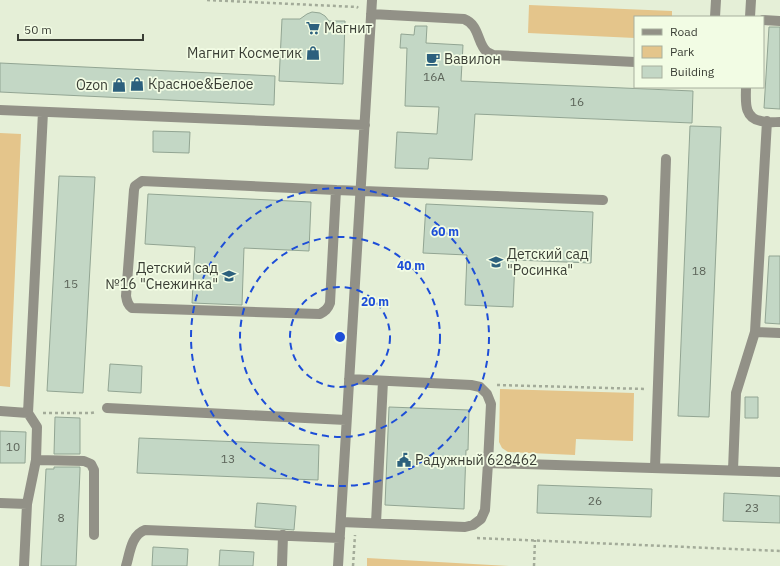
<svg xmlns="http://www.w3.org/2000/svg" width="780" height="566" viewBox="0 0 780 566" font-family="'IBM Plex Sans',sans-serif">
<style>
.green{fill:#e4c58b}
.building{fill:#c3d7c5;stroke:#92a593}
.lines{fill:none;stroke-linecap:round;stroke-linejoin:round}
.path{stroke:#a3ab99;stroke-width:2.5;stroke-dasharray:3 3;stroke-linecap:butt}
.minor{stroke:#929187;stroke-width:10}
.ring{fill:none;stroke:#1d4ed8;stroke-width:2;stroke-dasharray:7 5}
.labels{text-anchor:middle;stroke-width:3.5;stroke-linejoin:round;paint-order:stroke}
.number-label{font-size:12px;fill:#5c6459}
.poi-label{font-size:14px;fill:#3a3e35;stroke:#f2fce4;text-anchor:start}
.centre{fill:#1d4ed8;stroke:#f2fce4;stroke-width:2}
.ring-label{font-size:12px;text-anchor:middle;font-weight:bold;fill:#1d4ed8;stroke:#f2fce4;stroke-width:3.5;stroke-linejoin:round;paint-order:stroke}
</style>
<rect width="100%" height="100%" fill="#e5efd7"/>
<path class="green" d="M529 5 672 11V17H635V38L528 33Z
M0 133 21 134 10 387 0 386Z
M500 389 634 393 633 441 576 439 575 455 508 452 502 448 499 442Z
M367 558 509 566H367Z"/>
<path class="building" d="M312 12 320 13 325 16 329 21H345L343 84 279 81 282 19H300L307 14Z
M415 26H427L426 43 463 45 461 81 693 91 692 123 475 114 472 160 429 158 428 169 395 168 397 132 437 134 439 107 405 106 407 48H400L401 34 414 35Z
M769 27H780V109L764 108Z
M0 63 275 76 274 105 0 92Z
M690 126 721 127 709 417 678 416Z
M153 131 190 132 189 153 153 152Z
M59 176 95 177 83 393 47 391Z
M148 194 311 202 309 251 244 248 242 305 192 303 195 247 145 244Z
M426 204 593 212 591 263 515 260 513 307 465 305 467 255 423 253Z
M769 256H780V324L765 323Z
M110 364 142 366 141 393 108 391Z
M745 397H758V418H745Z
M389 407 469 410 468 450H466L464 509 385 505Z
M55 417 80 418V454H54Z
M0 431 26 432 25 463H0Z
M139 438 319 445 318 480 137 473Z
M54 467H80V470L76 566H41L46 469H54Z
M538 485 652 489 651 517 537 513Z
M724 493 780 496V523L723 521Z
M257 503 296 506 294 530 255 527Z
M153 547 188 549 187 566H152Z
M220 550 254 552 253 566H219Z"/>
<g class="lines">
<path class="path" d="M207 0 357 7 358 8
M497 385 646 389
M43 413H91L96 412
M477 538 780 551
M353 566 355 535
M534 566 535 540"/>
<path class="minor" d="M371 14 464 19C480 25 477 44 487 52 489 53 491 54 493 55L635 62
M715 17 716 0
M750 17 751 0
M763 20 780 21
M746 87C746 100 743 118 761 121 767 123 774 122 780 122
M0 110 365 125
M336 190 330 303C328 309 325 311 320 314L132 308C128 305 127 302 126 296L134 190 135 186 142 181 336 190 603 200
M755 332 780 333
M107 408 346 420
M0 411 28 413 43 112
M36 460 84 461 91 464 94 470V535
M488 463 780 472
M655 468 666 159
M733 470 736 393 755 332 767 121
M0 503 27 504 36 460 37 427 28 413
M341 522 465 527 473 525 481 519 485 510 488 463 491 404 487 394 480 387 471 385 349 379
M376 523 383 381
M24 566 27 504
M126 566C130 553 131 535 145 530L340 538
M282 566 283 535
M338 566 372 0"/>
</g>
<g class="ring">
<circle cx="340" cy="337" r="50"/>
<circle cx="340" cy="337" r="100"/>
<circle cx="340" cy="337" r="149"/>
</g>
<defs>
<symbol id="supermarket-bare" viewBox="-9 -9 18 18"><path d="M-6-5.5h2.5l.6 2H6L4.5 2H-2.5L-4.4-4H-6ZM-1.5 3.2a1.3 1.3 0 1 0 .1 0ZM3 3.2a1.3 1.3 0 1 0 .1 0Z" fill="#2c607d" stroke="#f2fce4" stroke-width="2.5" paint-order="stroke"/></symbol>
<symbol id="shop-bare" viewBox="-9 -9 18 18"><path d="M-5-2.5h2.3a2.7 3.5 0 0 1 5.4 0H5L5.5 6h-11ZM-1.5-2.5h3a1.5 2.3 0 0 0-3 0Z" fill="#2c607d" stroke="#f2fce4" stroke-width="2.5" paint-order="stroke"/></symbol>
<symbol id="cafe-bare" viewBox="-9 -9 18 18"><path d="M-5.5-4.5H6V0H3Q3 3.5 0 3.5H-2.5Q-5.5 3.5-5.5 0ZM3-3.2v2h1.7v-2ZM-6 4.5H4V6H-6Z" fill="#2c607d" stroke="#f2fce4" stroke-width="2.5" paint-order="stroke"/></symbol>
<symbol id="school-bare" viewBox="-9 -9 18 18"><path d="M0-5L7-2L0 1L-7-2ZM-4 1L0 2.5L4 1V4Q0 6-4 4Z" fill="#2c607d" stroke="#f2fce4" stroke-width="2.5" paint-order="stroke"/></symbol>
<symbol id="civic-bare" viewBox="-9 -9 18 18"><path d="M-.6-6.5H3V-4.5H.6V-3L4-1V1h2V6H-6V1h2V-1L-.6-3ZM-1.2 2.5V6h2.4V2.5Z" fill="#2c607d" stroke="#f2fce4" stroke-width="2.5" paint-order="stroke"/></symbol>
</defs>
<g fill-rule="evenodd">
<use href="#supermarket-bare" x="303" y="18" width="20" height="20"/>
<use href="#shop-bare" x="303" y="43" width="20" height="20"/>
<use href="#cafe-bare" x="423" y="49" width="20" height="20"/>
<use href="#shop-bare" x="127" y="74" width="20" height="20"/>
<use href="#shop-bare" x="109" y="75" width="20" height="20"/>
<use href="#school-bare" x="486" y="252" width="20" height="20"/>
<use href="#school-bare" x="219" y="266" width="20" height="20"/>
<use href="#civic-bare" x="394" y="450" width="20" height="20"/>
</g>
<g class="labels">
<g class="number-label">
<text x="434" y="81">16А</text>
<text x="577" y="106">16</text>
<text x="699" y="275">18</text>
<text x="71" y="288">15</text>
<text x="13" y="451">10</text>
<text x="228" y="463">13</text>
<text x="595" y="505">26</text>
<text x="752" y="512">23</text>
<text x="61" y="522">8</text>
</g>
<g class="poi-label">
<text x="324" y="33">Магнит</text>
<text x="302" y="58" text-anchor="end">Магнит Косметик</text>
<text x="444" y="64">Вавилон</text>
<text x="148" y="89">Красное&amp;Белое</text>
<text x="108" y="90" text-anchor="end">Ozon</text>
<text x="507" y="259">Детский сад<tspan x="507" dy="16">"Росинка"</tspan></text>
<text x="218" y="273" text-anchor="end">Детский сад<tspan x="218" dy="16">№16 "Снежинка"</tspan></text>
<text x="415" y="465">Радужный 628462</text>
</g>
</g>
<circle cx="340" cy="337" r="6" class="centre"/>
<g class="ring-label">
<text x="445" y="236">60 m</text>
<text x="411" y="270">40 m</text>
<text x="375" y="306">20 m</text>
</g>
<rect x="634" y="16" width="130" height="72" fill="#f2fce4" stroke="#a8b09e"/>
<rect x="642" y="29" width="20" height="6" fill="#929187" stroke="#a8b09e"/>
<text x="670" y="36" font-size="12" fill="#3a3e35">Road</text>
<rect x="642" y="46" width="20" height="12" fill="#e4c58b" stroke="#a8b09e"/>
<text x="670" y="56" font-size="12" fill="#3a3e35">Park</text>
<rect x="642" y="66" width="20" height="12" fill="#c3d7c5" stroke="#a8b09e"/>
<text x="670" y="76" font-size="12" fill="#3a3e35">Building</text>
<path d="M18 34v6h125v-6" fill="none" stroke="#3a3e35" stroke-width="2"/>
<text x="24" y="34" font-size="12" fill="#3a3e35" stroke="#f2fce4" stroke-width="3" paint-order="stroke">50 m</text>
</svg>
